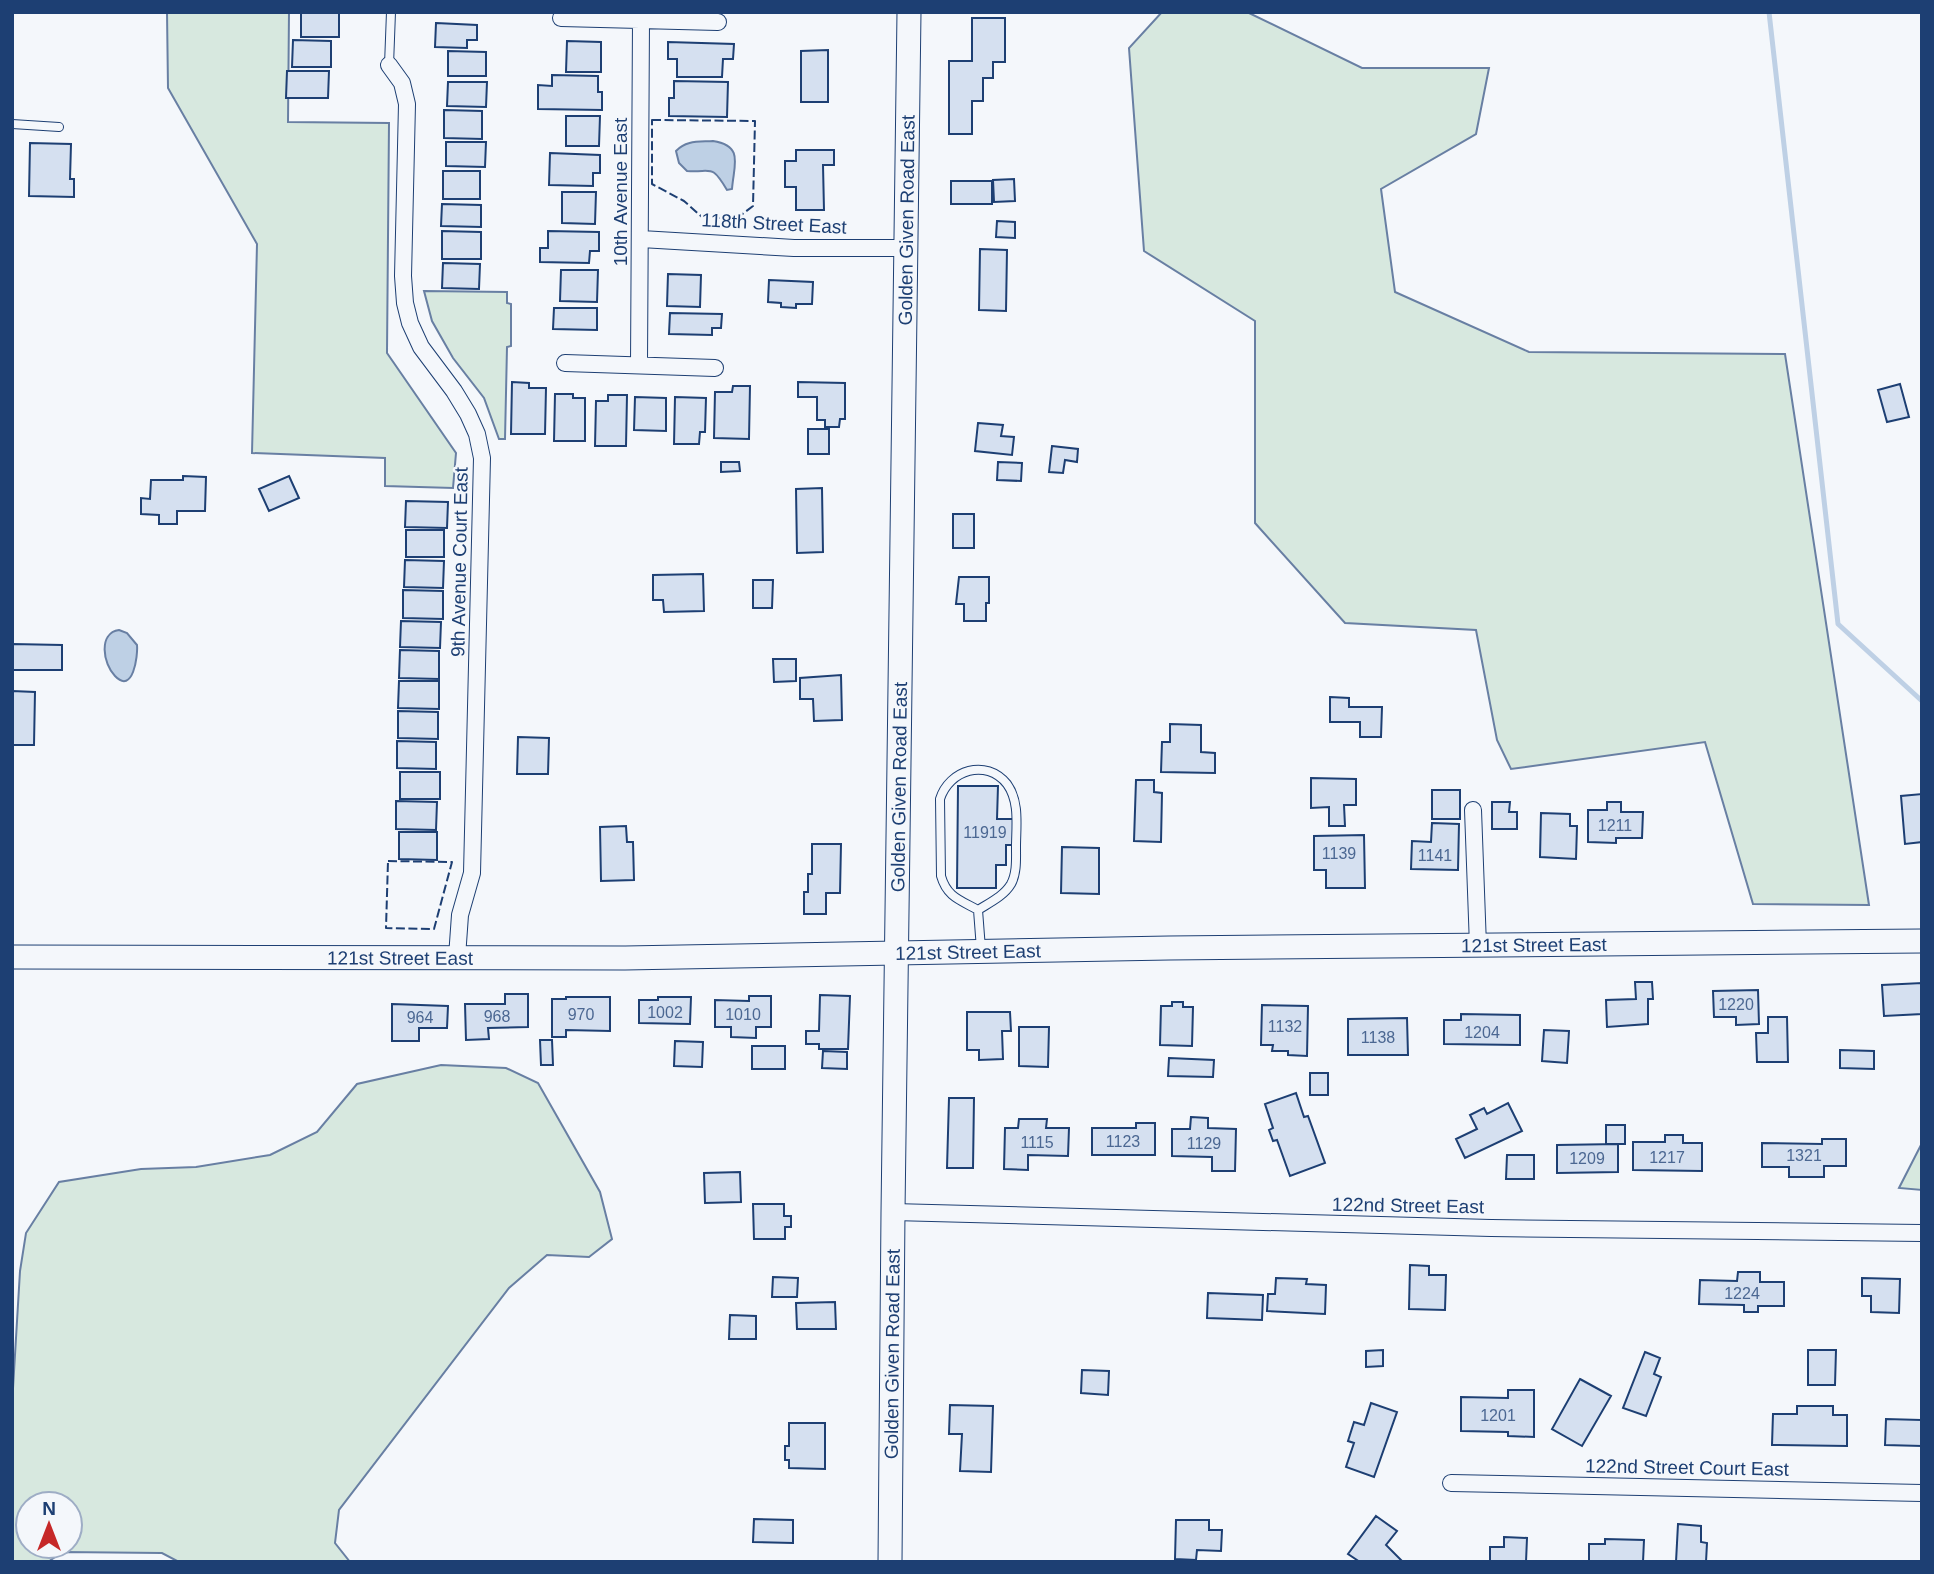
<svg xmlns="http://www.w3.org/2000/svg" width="1934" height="1574" viewBox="0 0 1934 1574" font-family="Helvetica,sans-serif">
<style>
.green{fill:#d7e8df;stroke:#687fa3;stroke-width:2;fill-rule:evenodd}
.water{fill:#bed0e5;stroke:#687fa3;stroke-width:2}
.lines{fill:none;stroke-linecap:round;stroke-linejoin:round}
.stream{stroke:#bed0e5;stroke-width:5}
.building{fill:#d5e0f0;stroke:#1d3f73;stroke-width:2}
.lane-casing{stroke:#1d3f73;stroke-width:10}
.street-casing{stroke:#1d3f73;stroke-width:18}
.secondary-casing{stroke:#1d3f73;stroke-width:25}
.lane{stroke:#f4f7fb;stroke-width:8}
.street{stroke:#f4f7fb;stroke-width:16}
.secondary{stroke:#f4f7fb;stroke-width:23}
.fence{stroke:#1d3f73;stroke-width:2;stroke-dasharray:9 3.5;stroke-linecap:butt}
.labels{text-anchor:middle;stroke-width:5;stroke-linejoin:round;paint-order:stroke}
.number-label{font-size:16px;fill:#4b6792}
.street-label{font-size:19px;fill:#1d3f73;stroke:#f4f7fb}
</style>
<rect width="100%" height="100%" fill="#f4f7fb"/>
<path class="green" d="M167 12H289L288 122 389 123 387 353 456 453 453 488 385 486V458L252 453 257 244 168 88Z
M1162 12H1247L1362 68H1489L1476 134 1381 189 1395 292 1529 352 1785 354 1869 905 1753 904 1705 742 1511 769 1497 740 1476 630 1345 623 1255 523V321L1144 251 1129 48Z
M424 291 507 292V303L511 304V346L507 347 505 439H499L484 398 453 358 432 321Z
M441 1065 506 1068 538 1083 600 1192 612 1239 589 1257 547 1255 509 1288 339 1510 335 1543 350 1562H179L162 1553 62 1552 48 1562H12V1405L20 1271 26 1233 59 1182 141 1169 196 1167 270 1155 317 1132 357 1084ZM70 1504V1546H28V1504Z
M1922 1143V1190L1899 1188Z"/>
<path class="water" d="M713 141C744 146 734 164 732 189L727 190C711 163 712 173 687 171L679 163 676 151C686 140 699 142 713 141Z
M119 630 127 633 137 645C138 656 133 695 115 676 103 664 98 633 119 630Z"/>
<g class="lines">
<path class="stream" d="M1769 12 1838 624 1922 701"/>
</g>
<path class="building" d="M301 12H339V37H301Z
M972 18H1005V62H993V78H983V101H972V134H949V61H972Z
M436 23 477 25V40H467V48L435 47Z
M293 40 331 41V67H292Z
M567 41 601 42V72H566Z
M668 42 734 44 733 59H723L722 77H677V59H668Z
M828 50V102H801V51Z
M448 51 486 52V76H448Z
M287 71H329L328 98H286Z
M552 75 598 76V92H602V110L538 109V85L552 86Z
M674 81 728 82 727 117 669 116V98H674Z
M448 82H487L486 107 447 106Z
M444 110 482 111V139L444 138Z
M566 116H600L599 146H566Z
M446 142H486L485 167 446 166Z
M30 143 71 144 70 179H74V197L29 196Z
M796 150H834V165H823L824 210H796V187H785V161H796Z
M550 153 600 155V173H593V186L549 185Z
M443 171H480V199H443Z
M1014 179 1015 201 994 202 993 180Z
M951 181H992V204H951Z
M562 192H596L595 224 562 223Z
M442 204 481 205V227L441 226Z
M997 221 1015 222V238L996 237Z
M442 231 481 232V259H442Z
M548 231 599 232V251H590L589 263 540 262V248H548Z
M980 249 1007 250 1006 311 979 310Z
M443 263 480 264 479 289 442 288Z
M561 270H598L597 302 560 301Z
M668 274 701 275 700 307 667 306Z
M769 280 813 282 812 304H796V308L781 307V303L768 302Z
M554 308H597V330L553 329Z
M670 313 722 314 721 328H712V335L669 334Z
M512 382 529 383V388H546L545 434H511Z
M798 382 845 383V419H840L839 427H825V420H817V397H798Z
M1900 384 1909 417 1887 422 1878 390Z
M733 386H750L749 439 714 438 715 392H732Z
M555 394H573V398H585V441H554Z
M608 395H627L626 446H595L596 401H608Z
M635 397 666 398V431L634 430Z
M675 397 706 398 705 432H700L699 444H674Z
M978 423 1003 425 1001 436 1014 437 1012 455 975 451Z
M808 429H829V454H808Z
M1052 446 1078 449 1077 462 1065 460 1063 473 1049 472Z
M721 462H739L740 471 721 472Z
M998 462 1022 463 1021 481 997 480Z
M183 476 206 477 205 511H177V524H159V515L141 514V498L150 499 151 480H183Z
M289 476 299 498 269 511 259 489Z
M822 488 823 552 797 553 796 489Z
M406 501 448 502 447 528 405 527Z
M953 514H974V548H953Z
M406 530H444V557H406Z
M405 560 444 561 443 588 404 587Z
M703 574 704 611 664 612 663 600H653V575Z
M959 577H989V603H986V621H964V604H956Z
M753 580H773L772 608H753Z
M403 590 443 591V619L403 618Z
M401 621 441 622 440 648 400 647Z
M12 644 62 645V670H12Z
M400 650 439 651V679L399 678Z
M773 659H796V681L774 682Z
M841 675 842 720 814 721 813 699H800V678Z
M399 681H439V709L398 708Z
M12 691 35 692 34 745H12Z
M1330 697 1349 698V707H1382L1381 737H1360V722H1330Z
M398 711 438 712V739L398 738Z
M1170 724 1201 725V752L1215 753V773L1161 772 1162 742H1170Z
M518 737 549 738 548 774H517Z
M397 741 436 742V769L397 768Z
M400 772H440V799H400Z
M1311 778 1356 779V805H1344L1345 826H1329V807L1311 808Z
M1136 780H1154V792L1162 793 1161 842 1134 841Z
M958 786H998L997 819H1013V845H1006V865H996V888H957Z
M1432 790H1460V819H1432Z
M1922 794V842L1905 844 1901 796Z
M396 801 437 802 436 830 396 829Z
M1492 802H1510L1509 812H1517V829H1492Z
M1607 802H1621V812H1643L1642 838H1616V843L1588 842V810H1607Z
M1541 813 1570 814V826H1577L1576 859 1540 857Z
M1432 823 1459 824 1458 870 1411 869 1412 841 1431 842Z
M626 826 627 842H633L634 880 601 881 600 827Z
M399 832H437V860L399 859Z
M1364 835 1365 888H1326V870H1314V836Z
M812 844H841L840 893H826V914H804V892H808V874H812Z
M1062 847 1099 848V894L1061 893Z
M1635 982H1652L1653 999H1648V1024L1607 1027 1606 1000 1636 999Z
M1922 983V1014L1884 1016 1882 985Z
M1758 990 1759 1024 1736 1025V1017H1714L1713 991Z
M505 994H528V1027L488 1028 489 1039 466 1040 465 1004H505Z
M820 995 850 996 848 1049H819V1044H806V1031H819Z
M749 996H771V1027H756V1038L731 1037V1027H715V1000L749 1001Z
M566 997H610V1031L566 1030V1037H552V999H566Z
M658 997H691L690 1024 639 1023V1000H658Z
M1172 1002H1183V1007H1193L1192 1046 1160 1045 1161 1006H1172Z
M392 1004 448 1006 447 1028H419V1041H392Z
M1262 1005 1308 1006 1307 1056 1288 1055V1051H1272L1273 1045H1261Z
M967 1012H1010L1011 1031H1002L1003 1059 979 1060V1050H967Z
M1461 1014 1520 1015V1045L1444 1044V1020H1461Z
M1768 1017H1787L1788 1062H1757L1756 1033H1768Z
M1407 1018 1408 1055H1348V1019Z
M1019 1027H1049L1048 1067 1019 1066Z
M1544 1030 1569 1031 1567 1063 1542 1061Z
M540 1040H552L553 1065H541Z
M675 1041 703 1042 702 1067 674 1066Z
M752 1046H785V1069H752Z
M1840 1050 1874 1051V1069L1840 1068Z
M823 1051 847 1052V1069L822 1068Z
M1169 1058 1214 1060 1213 1077 1168 1076Z
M1310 1073H1328V1095H1310Z
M1296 1093 1304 1117 1308 1116 1325 1163 1290 1176 1277 1140 1273 1141 1269 1130 1273 1128 1265 1104Z
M949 1098H974L973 1168H947Z
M1508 1103 1522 1131 1465 1158 1456 1139 1477 1129 1470 1115 1484 1108 1487 1114Z
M1191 1117 1208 1118V1128L1236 1129 1235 1171H1212V1157L1172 1156V1129H1190Z
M1019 1119H1047L1046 1128H1069L1068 1156 1028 1155V1170L1004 1169 1005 1128H1018Z
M1136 1123H1155V1155H1092V1128H1136Z
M1606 1125H1625V1144H1606Z
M1665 1135H1683V1143H1702V1171L1633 1170V1142H1665Z
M1822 1139H1846V1166H1824V1177H1789V1167H1762V1143L1822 1144Z
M1618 1144V1172L1557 1173V1145Z
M1507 1155H1534V1179H1506Z
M740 1172 741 1202 705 1203 704 1173Z
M753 1204H784V1216H791V1227H785V1239H754Z
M1410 1265 1429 1266V1275H1446L1445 1310 1409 1309Z
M1738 1272H1760V1282H1784V1306H1758V1312H1744V1305L1699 1304 1700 1280 1737 1281Z
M773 1277 798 1278 797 1297H772Z
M1276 1278 1307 1279 1306 1284 1326 1285 1325 1314 1267 1311 1268 1294H1275Z
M1862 1278 1900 1279 1899 1313 1871 1312V1296H1862Z
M1208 1293 1263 1295 1262 1320 1207 1318Z
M835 1302 836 1329H797L796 1303Z
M730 1315 756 1316V1339H729Z
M1383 1350V1366L1366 1367V1351Z
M1808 1350H1836L1835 1385H1808Z
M1645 1352 1660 1358 1654 1374 1661 1377 1646 1416 1623 1408Z
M1082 1370 1109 1371 1108 1395 1081 1393Z
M1580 1379 1611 1396 1582 1446 1552 1429Z
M1508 1390H1534V1437L1508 1436V1432L1461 1431V1397L1508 1398Z
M1921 1400 1922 1446 1885 1445 1886 1419 1921 1420Z
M1371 1403 1397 1412 1374 1477 1346 1467 1354 1443 1348 1441 1354 1422 1364 1425Z
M950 1405 993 1406 991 1472 960 1471 962 1434H949Z
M1797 1406H1833V1415H1847V1446L1772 1445 1773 1414H1797Z
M789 1423H825V1469L789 1468V1460H785V1446H789Z
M1376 1516 1397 1531 1386 1545 1403 1562H1360L1348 1554Z
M754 1519 793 1520V1543L753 1542Z
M1176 1520H1209V1530H1222L1221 1551 1197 1550 1196 1560 1175 1559Z
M1678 1524 1701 1526V1542L1707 1543 1706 1562H1676Z
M1504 1537 1527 1538 1526 1562H1490V1547H1504Z
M1605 1539 1644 1540 1643 1562H1589V1544H1605Z"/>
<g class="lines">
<defs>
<path id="lane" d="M389 65 391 12
M12 124 59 127
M978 910C989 903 1004 896 1011 884 1017 873 1016 859 1016 847 1016 826 1020 802 1007 784 986 758 949 770 940 799L941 876C947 897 960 900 978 910L981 949"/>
<path id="street" d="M561 18 718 22
M389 65 402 83 407 104 403 276 405 303 410 323 421 347 454 391 468 414 477 434 482 458 472 873 460 915 457 957
M641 239 794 248H906
M565 363 715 368
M639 364 641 21
M1473 810 1478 946
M893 1212 1491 1228 1922 1233
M1451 1483 1922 1493"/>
<g id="secondary">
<path id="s1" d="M12 957 625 958 1169 948 1922 941"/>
<path id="s2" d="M890 1562 893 1212 909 12"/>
</g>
</defs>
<use href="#lane" class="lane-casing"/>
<use href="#street" class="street-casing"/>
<use href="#secondary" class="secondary-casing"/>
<use href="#lane" class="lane"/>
<use href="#street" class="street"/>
<use href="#secondary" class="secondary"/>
<path class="fence" d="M652 120 755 121 753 206 736 219 702 217 684 201 652 184Z
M388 861 452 862 434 929 386 928Z"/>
</g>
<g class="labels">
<g class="number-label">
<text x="1615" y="831">1211</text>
<text x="985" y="838">11919</text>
<text x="1339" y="859">1139</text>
<text x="1435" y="861">1141</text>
<text x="1736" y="1010">1220</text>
<text x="665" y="1018">1002</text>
<text x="581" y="1020">970</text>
<text x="743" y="1020">1010</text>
<text x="497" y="1022">968</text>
<text x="420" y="1023">964</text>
<text x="1285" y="1032">1132</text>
<text x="1482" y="1038">1204</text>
<text x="1378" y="1043">1138</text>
<text x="1123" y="1147">1123</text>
<text x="1037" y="1148">1115</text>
<text x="1204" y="1149">1129</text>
<text x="1804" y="1161">1321</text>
<text x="1667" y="1163">1217</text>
<text x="1587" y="1164">1209</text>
<text x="1742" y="1299">1224</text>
<text x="1498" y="1421">1201</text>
</g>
<g class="street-label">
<text transform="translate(620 192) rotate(-90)" y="7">10th Avenue East</text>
<text dy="7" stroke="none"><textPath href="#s2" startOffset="1342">Golden Given Road East</textPath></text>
<text transform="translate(774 223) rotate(3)" y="7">118th Street East</text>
<text transform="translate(459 562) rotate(-89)" y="7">9th Avenue Court East</text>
<text dy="7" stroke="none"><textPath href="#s2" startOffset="775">Golden Given Road East</textPath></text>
<text dy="7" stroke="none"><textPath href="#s1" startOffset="1522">121st Street East</textPath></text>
<text dy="7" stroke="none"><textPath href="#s1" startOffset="956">121st Street East</textPath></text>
<text dy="7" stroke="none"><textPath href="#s1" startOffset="388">121st Street East</textPath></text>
<text transform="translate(1408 1205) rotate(1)" y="7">122nd Street East</text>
<text dy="7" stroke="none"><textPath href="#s2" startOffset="208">Golden Given Road East</textPath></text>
<text transform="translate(1687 1467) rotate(1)" y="7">122nd Street Court East</text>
</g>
</g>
<rect width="1934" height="1574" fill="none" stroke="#1d3f73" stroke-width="28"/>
<g transform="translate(49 1525)"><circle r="33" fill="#f4f7fb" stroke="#9eadc5" stroke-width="2"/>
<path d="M0-5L12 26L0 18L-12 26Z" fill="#c62828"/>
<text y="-10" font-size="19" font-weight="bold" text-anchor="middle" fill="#1d3f73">N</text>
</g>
</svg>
